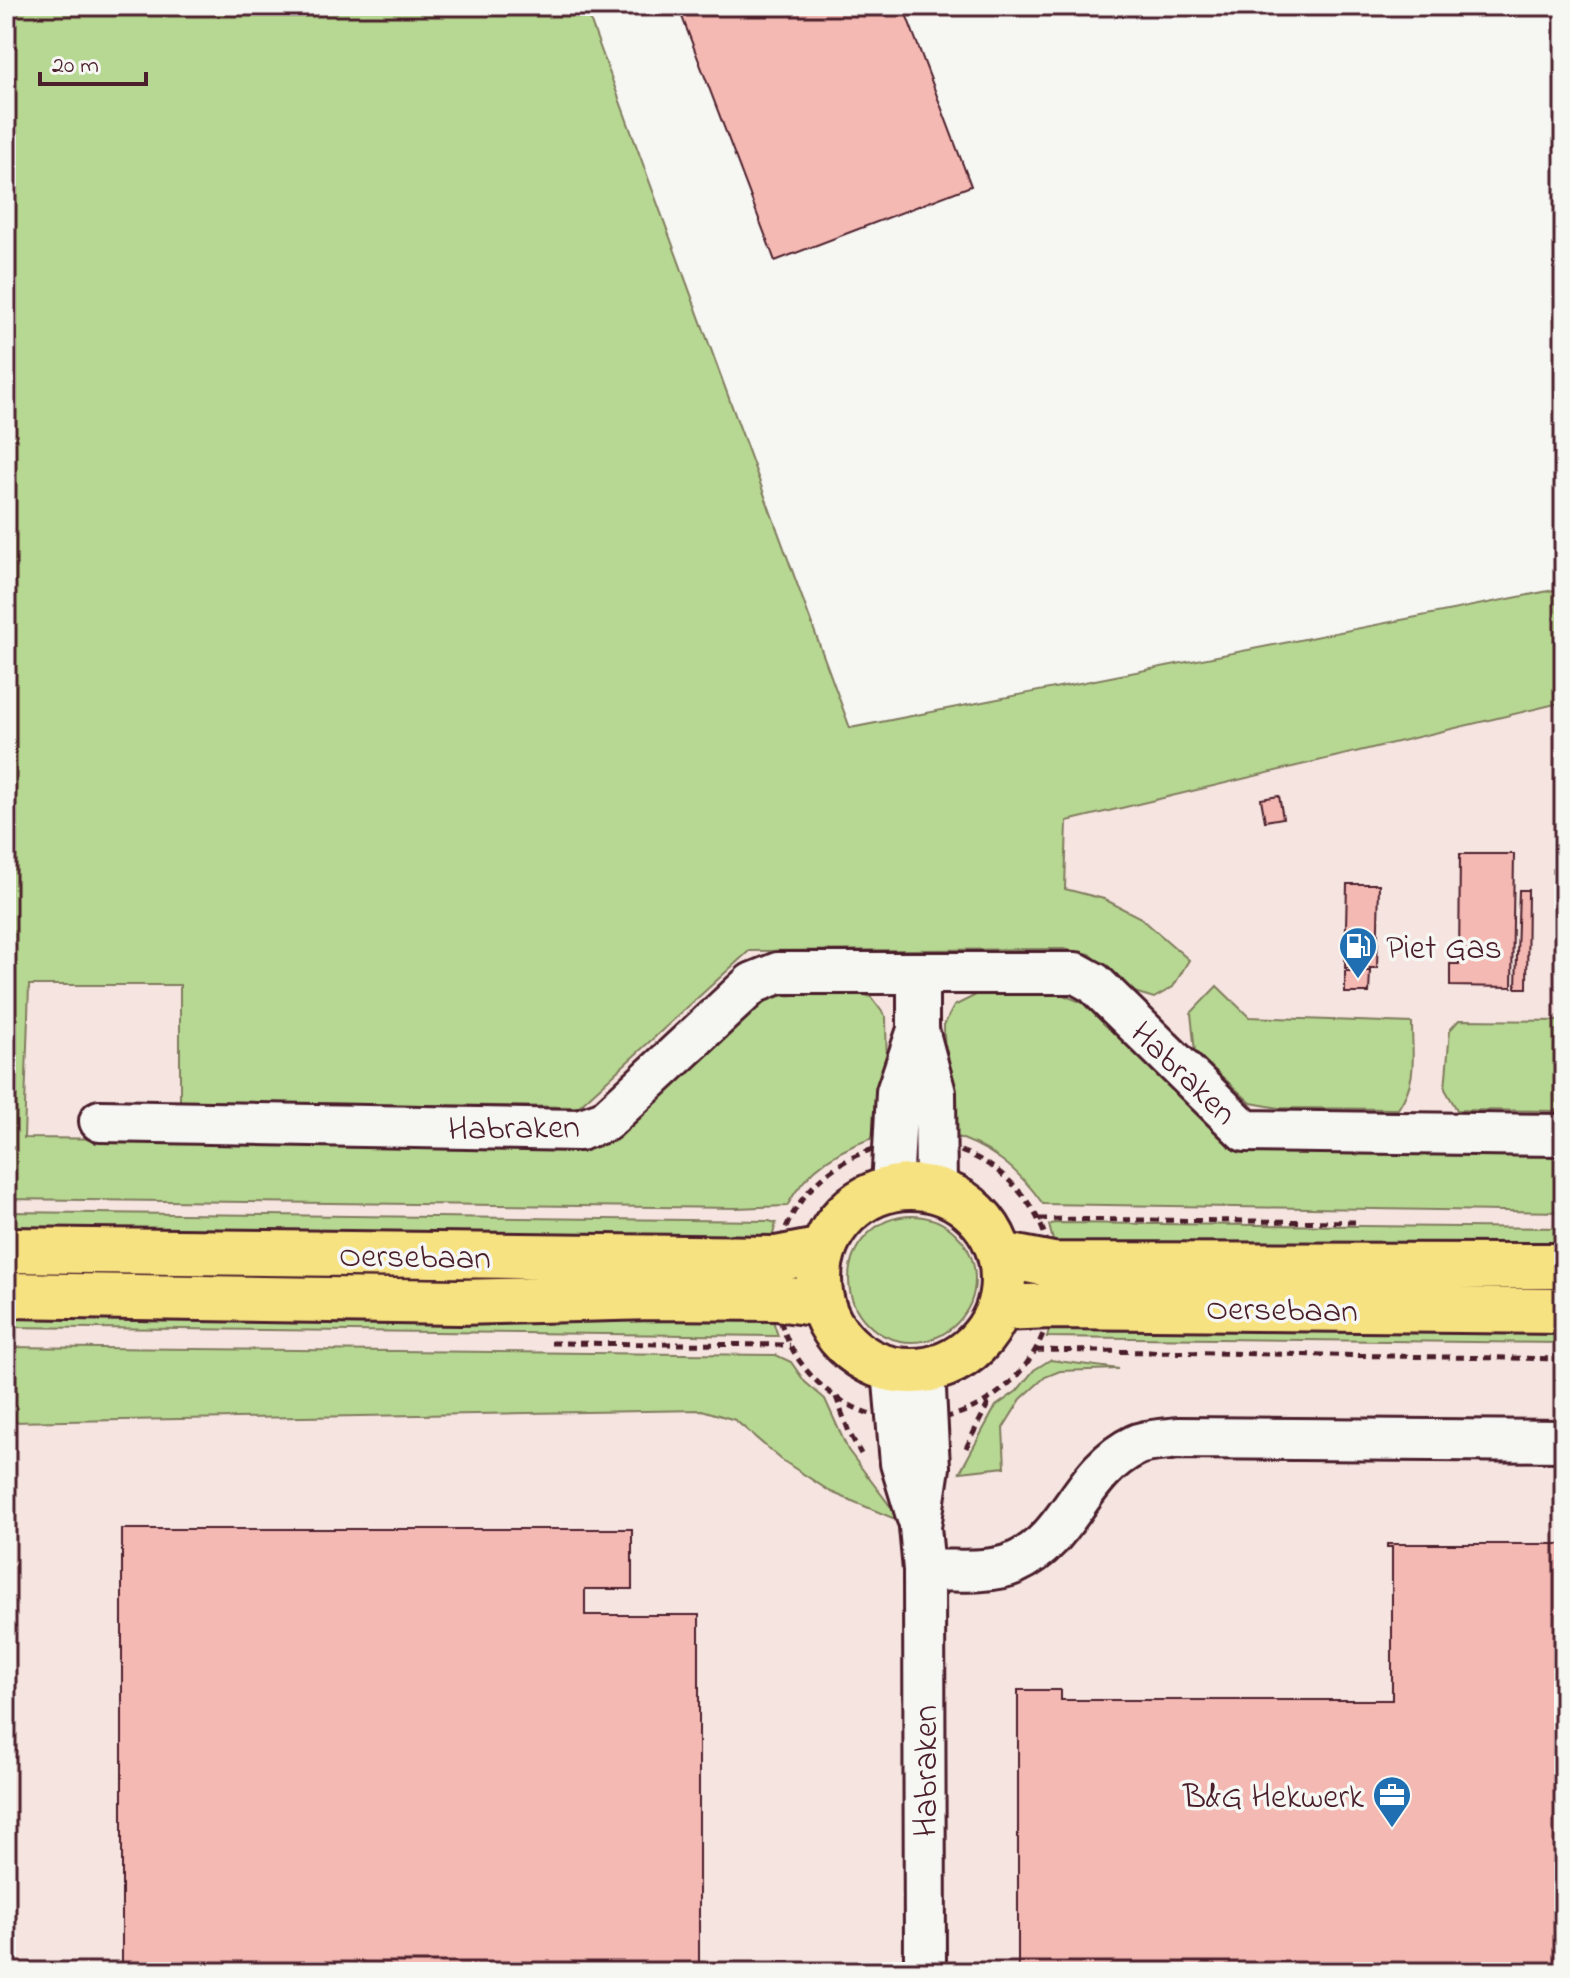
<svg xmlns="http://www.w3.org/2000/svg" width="1570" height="1978" viewBox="0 0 1570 1978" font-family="'Indie Flower',sans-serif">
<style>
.built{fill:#f5e4df}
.green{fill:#b7d892;stroke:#807c5e;stroke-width:2}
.building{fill:#f4b9b3;stroke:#4a1f2b;stroke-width:2}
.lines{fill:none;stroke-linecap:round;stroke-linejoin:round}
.minor-casing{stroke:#4a1f2b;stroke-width:46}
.major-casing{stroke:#4a1f2b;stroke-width:50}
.path{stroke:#4a1f2b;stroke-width:5;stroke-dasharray:8 6;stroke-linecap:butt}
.minor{stroke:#f6f6f2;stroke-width:40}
.major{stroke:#f7e281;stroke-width:44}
.labels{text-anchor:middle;stroke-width:7;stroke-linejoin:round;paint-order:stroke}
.poi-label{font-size:34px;fill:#4a1f2b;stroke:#f6f6f2;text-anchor:start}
.street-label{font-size:34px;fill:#4a1f2b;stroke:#f6f6f2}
</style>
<rect width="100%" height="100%" fill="#f6f6f2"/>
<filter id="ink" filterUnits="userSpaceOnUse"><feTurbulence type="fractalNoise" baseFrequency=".0125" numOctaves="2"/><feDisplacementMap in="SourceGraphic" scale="16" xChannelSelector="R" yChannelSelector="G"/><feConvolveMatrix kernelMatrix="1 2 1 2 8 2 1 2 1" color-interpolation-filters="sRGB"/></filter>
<g filter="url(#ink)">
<path class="built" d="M1564 613V1972H6V784L902 775Z"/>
<path class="green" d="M6 6H585L850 728 1564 588V702L1067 821 1065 889 1104 899 1141 918 1189 960 1173 987 1154 998 1131 991 1090 954 1063 949 749 951 578 1107 180 1102V985H29L24 1138 554 1143 767 997 852 991 871 997 886 1017 888 1134C846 1144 808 1166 787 1206L736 1208 6 1199Z
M1217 986 1249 1017 1412 1023C1412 1058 1418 1079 1398 1109L1279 1108 1251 1103 1195 1052 1191 1013Z
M1061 994 1088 1005 1228 1145 1253 1152 1564 1155V1212L1043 1204C1017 1167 989 1146 946 1133L944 1025 954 1006 976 995Z
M1459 1020 1564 1021V1111L1457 1110 1445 1089 1450 1030Z
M6 1212 769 1221 776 1223 770 1246 6 1235Z
M849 1279a63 63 0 1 1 126 0a63 63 0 1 1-126 0Z
M1054 1223 1564 1228V1256L1056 1252 1049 1225Z
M6 1300 767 1303 778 1336 6 1327Z
M1054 1313 1564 1315V1343L1047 1337Z
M6 1347 776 1355 791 1362 805 1382 825 1399 848 1450 902 1522 831 1492 782 1460 735 1420 702 1410 9 1422 6 1421Z
M1050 1360 1119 1369 1060 1371 1045 1377 1021 1399 1003 1428 1005 1467 960 1472 996 1406 1017 1391 1034 1370Z"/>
<path class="building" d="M678 6H903L971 186 775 261Z
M1279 796 1283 818 1265 821 1261 799Z
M1460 854H1514L1512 987 1450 986V964H1459Z
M1347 884H1379L1377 968H1345Z
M1519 890H1528L1527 988H1516Z
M1345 971H1370L1369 993H1345Z
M122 1529H632V1589H585V1615H699V1972H122Z
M1387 1544H1564V1972H1018V1690H1061V1700H1392V1547H1387Z"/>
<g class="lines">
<defs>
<path id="minor" d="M918 974V1030L935 1093 936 1189
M100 1121 579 1130 605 1121 753 983 778 973H1076L1094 983 1245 1131 1564 1135
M892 1188 897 1092 918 1030
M893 1370 901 1463 917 1516
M924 1371 929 1467 920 1527 924 1570 925 1972
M924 1570C950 1570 991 1574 1015 1563 1071 1538 1079 1472 1136 1445 1147 1440 1165 1440 1178 1438L1564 1441"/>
<path id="major" d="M819 1279a92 92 0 1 1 184 0a92 92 0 1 1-184 0Z
M6 1250 776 1259 823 1250
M1001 1255 1053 1265 1564 1266
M6 1295 459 1302 653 1297 776 1298 821 1304
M1000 1308 1052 1306 1564 1311"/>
</defs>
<use href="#minor" class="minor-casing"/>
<use href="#major" class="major-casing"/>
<path class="path" d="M775 1282a139 139 0 1 1 278 0a139 139 0 1 1-278 0Z
M1039 1219 1355 1222
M551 1343 790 1345
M1036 1350 1564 1359
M836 1397 849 1432 861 1454
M966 1448 990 1400"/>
<use href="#minor" class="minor"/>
<use href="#major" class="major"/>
</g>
</g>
<defs>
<symbol id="fuel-pin" viewBox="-11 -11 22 30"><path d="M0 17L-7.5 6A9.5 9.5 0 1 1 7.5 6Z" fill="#1f6fb2" stroke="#f6f6f2"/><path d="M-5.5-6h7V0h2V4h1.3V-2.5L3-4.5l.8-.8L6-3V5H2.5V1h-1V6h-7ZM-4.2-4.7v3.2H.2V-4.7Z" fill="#fff"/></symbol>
<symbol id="office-pin" viewBox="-11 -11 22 30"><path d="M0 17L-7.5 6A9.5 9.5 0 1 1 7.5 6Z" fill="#1f6fb2" stroke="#f6f6f2"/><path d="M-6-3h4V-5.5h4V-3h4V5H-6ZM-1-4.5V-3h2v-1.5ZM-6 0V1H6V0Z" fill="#fff"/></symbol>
</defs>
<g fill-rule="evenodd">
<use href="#fuel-pin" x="1336" y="924" width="44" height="60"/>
<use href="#office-pin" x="1370" y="1773" width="44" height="60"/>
</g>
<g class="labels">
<g class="poi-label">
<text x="1386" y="958">Piet Gas</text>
<text x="1364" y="1807" text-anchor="end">B&amp;G Hekwerk</text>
</g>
<g class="street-label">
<text transform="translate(1185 1072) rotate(44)" y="12">Habraken</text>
<text transform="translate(514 1126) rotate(-1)" y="12">Habraken</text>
<text transform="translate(415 1255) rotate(1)" y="12">Oersebaan</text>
<text transform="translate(1282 1308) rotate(1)" y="12">Oersebaan</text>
<text transform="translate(924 1771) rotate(-90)" y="12">Habraken</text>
</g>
</g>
<rect width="1570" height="1978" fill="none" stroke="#f6f6f2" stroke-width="32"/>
<rect x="16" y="16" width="1538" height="1946" fill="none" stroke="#4a1f2b" stroke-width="3" filter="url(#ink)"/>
<path d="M40 72v12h106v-12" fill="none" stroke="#4a1f2b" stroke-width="4"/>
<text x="52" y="72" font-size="24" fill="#4a1f2b" stroke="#f6f6f2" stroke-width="6" paint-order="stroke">20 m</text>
</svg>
